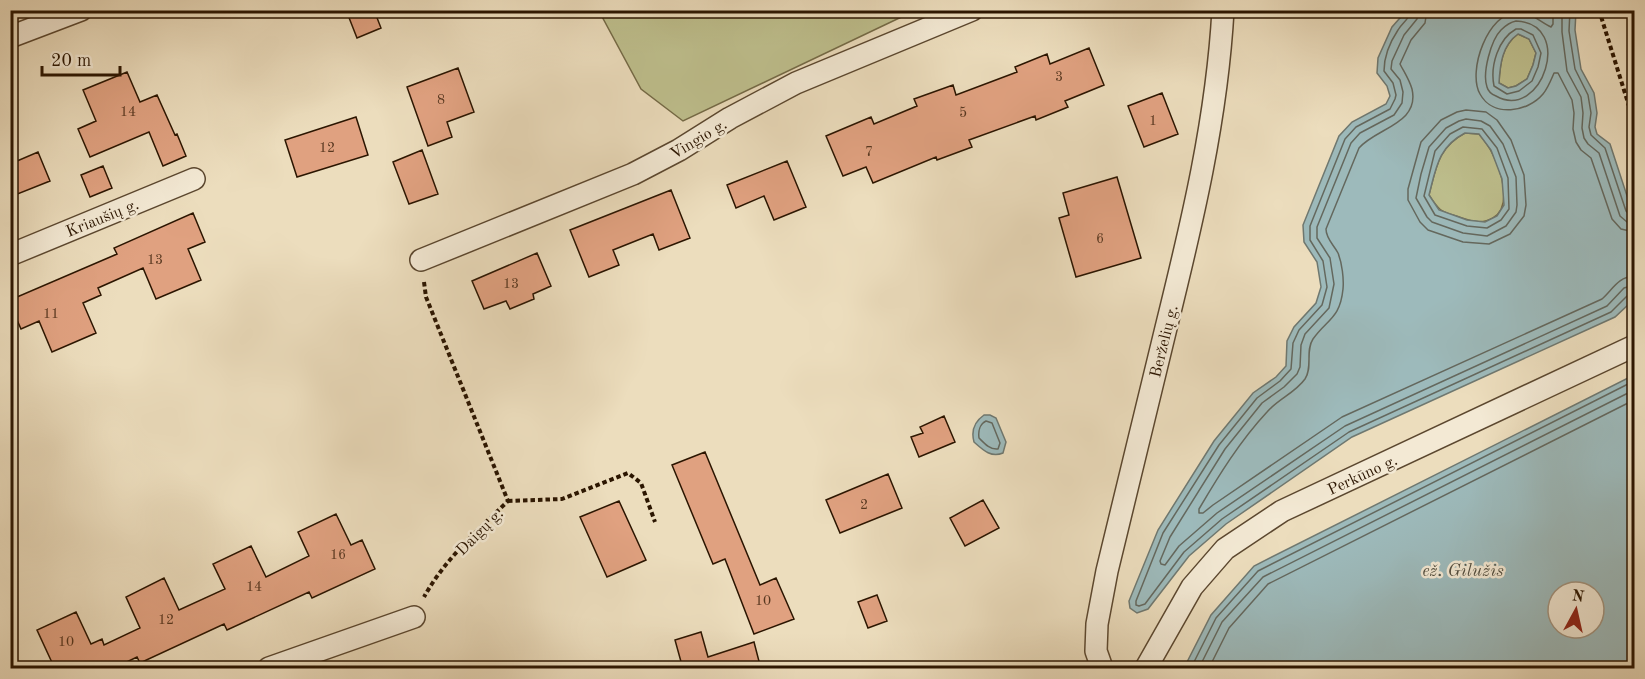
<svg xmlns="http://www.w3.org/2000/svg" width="1645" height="679" viewBox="0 0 1645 679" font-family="'Old Standard TT',serif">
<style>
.green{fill:#bebf8d;stroke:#746a46;stroke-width:1.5}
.water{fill:#9dbabb;stroke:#6f7870;stroke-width:1.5;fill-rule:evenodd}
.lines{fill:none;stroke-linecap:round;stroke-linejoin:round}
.shore{stroke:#64685e;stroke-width:1.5}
.building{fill:#e0a180;stroke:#2b1500;stroke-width:1.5}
.street-casing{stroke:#5b472f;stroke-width:24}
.path{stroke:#2b1500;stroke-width:4;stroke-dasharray:4.5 3;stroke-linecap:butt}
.street{stroke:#f3e9d4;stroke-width:21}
.labels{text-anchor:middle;stroke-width:5;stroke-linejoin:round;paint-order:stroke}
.number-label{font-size:14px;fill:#583820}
.street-label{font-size:16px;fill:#2b1500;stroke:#f3e9d4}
.water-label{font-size:18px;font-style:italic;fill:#534f41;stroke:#f3e9d4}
</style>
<rect width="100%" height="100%" fill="#ecddbd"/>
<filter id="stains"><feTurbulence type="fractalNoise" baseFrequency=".00333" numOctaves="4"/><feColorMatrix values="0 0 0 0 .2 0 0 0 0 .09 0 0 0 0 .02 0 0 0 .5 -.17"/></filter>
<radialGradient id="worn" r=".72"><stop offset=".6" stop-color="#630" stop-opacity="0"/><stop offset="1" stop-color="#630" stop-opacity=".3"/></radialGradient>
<path class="green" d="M599 11H914L683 121 641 89Z
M1518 34 1529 39 1536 53 1533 65 1527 79 1516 86 1508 88 1499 83C1500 64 1502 46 1518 34Z
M1465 133 1479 134C1484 140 1489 146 1492 153 1501 170 1513 206 1493 218 1483 224 1474 222 1462 218 1442 211 1441 214 1429 195 1436 168 1438 147 1465 133Z"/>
<path class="water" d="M1407 10 1576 11 1575 30 1581 69 1594 93 1597 113 1595 127 1597 134 1610 144 1634 217V293L1630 303 1615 317 1352 437 1226 524 1189 556 1148 609 1137 613 1130 608 1129 601 1158 530 1214 441 1253 393 1276 377 1286 366 1287 341 1294 327 1316 303 1321 287 1317 262 1304 242 1303 225 1339 136 1352 122 1386 104 1390 96 1387 86 1377 73 1378 58 1392 27ZM1518 34 1529 39 1536 53 1533 65 1527 79 1516 86 1508 88 1499 83C1500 65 1502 45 1518 34ZM1465 133 1479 134 1491 150 1502 179 1504 205 1497 216 1485 222 1467 220 1439 210 1429 195C1436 168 1438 147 1465 133Z
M1634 375V668H1184L1211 615 1254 566ZM1558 592H1594V628H1558Z
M984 415H990L996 418 1006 442 1003 453C991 458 983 450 974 442 971 431 974 422 984 415Z"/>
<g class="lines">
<path class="shore" d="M1411 10C1410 19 1402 23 1398 30 1390 42 1384 57 1384 71L1393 83 1396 95 1395 99 1390 109 1356 127 1345 139 1310 226V240L1323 261 1327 287 1322 305 1299 330 1293 343 1291 369 1280 381 1257 398 1219 445 1163 533 1136 601V605L1139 606 1145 604 1184 552 1222 519 1349 432 1611 312 1628 295 1634 293
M1418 10 1417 19 1404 35 1392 61 1391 69 1400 80 1403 92 1402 103 1394 115 1360 133 1351 143 1317 227V238L1330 258 1334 284 1329 308 1305 334 1301 345 1300 367 1297 374 1284 387 1262 403 1225 449 1170 537 1160 561 1161 564 1165 565 1179 546 1217 513 1345 426 1607 306 1624 288 1634 285
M1427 10 1425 23 1411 40 1400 64C1404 72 1409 79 1412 89 1420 124 1376 128 1359 148L1326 229C1326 239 1334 245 1338 253 1342 263 1344 279 1343 289 1340 319 1327 319 1313 339 1305 351 1313 367 1305 379 1295 393 1278 399 1267 412 1240 441 1219 475 1199 509V513H1203L1213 505 1342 417 1602 299C1613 289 1618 277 1634 276
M1553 10V24L1551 27C1540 22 1531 12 1518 12 1488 12 1467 71 1480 94 1493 118 1528 112 1543 94 1548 88 1551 80 1554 73H1558L1572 100 1574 113 1573 129 1576 142 1581 150 1591 158 1612 219 1621 229 1634 232
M1562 10V32L1567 71 1581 97 1583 113 1582 128 1584 138 1588 144 1599 153 1620 216 1627 222 1634 223
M1570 10 1569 31 1575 69 1588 95 1591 113 1589 127 1591 135 1605 148 1626 211 1629 214 1634 215
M1516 21C1575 23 1542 122 1496 96 1491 94 1488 91 1487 87 1482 73 1491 40 1501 30 1505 26 1511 22 1516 21Z
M1516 29H1521L1533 35 1541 53 1538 67 1532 81 1519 91 1507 94 1494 86C1490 66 1498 39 1516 29Z
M1466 110 1486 112 1497 120 1511 140 1524 175 1526 205 1524 216 1510 234 1489 244 1463 242 1428 230 1420 222 1408 200V189L1421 142 1441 120 1457 112Z
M1466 119 1481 121 1490 126 1503 144 1516 177 1517 205 1516 212 1506 226 1487 236 1463 233 1432 222 1427 217 1416 198 1421 174 1429 147 1446 128 1459 121Z
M1463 127 1482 129 1497 148 1508 178 1509 209 1501 220 1487 228 1467 226 1435 215 1424 196 1435 151 1450 134Z
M986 421 992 423 1000 443 998 449C990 450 984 443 979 438 978 431 980 424 986 421Z
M1191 668 1216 618 1258 571 1634 381
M1199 668 1222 622 1263 577 1634 390
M1209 668 1229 628 1268 584 1634 400"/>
</g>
<path class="building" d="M346 10H374L381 28 357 38Z
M1089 48 1104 85 1065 101 1068 107 1036 120 1035 116 969 140 972 147 937 160 936 157 873 183 866 167 843 176 826 136 871 117 874 124 917 106 914 99 953 85 956 95 1017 72 1015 67 1047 54 1050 64Z
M458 68 474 112 447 122 452 137 428 146 407 87Z
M127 72 140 102 157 95 175 135 177 134 186 156 163 166 149 132 90 157 78 129 96 121 83 90Z
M1162 93 1178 134 1144 147 1128 106Z
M356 117 368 155 297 177 285 140Z
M422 150 438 194 409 204 393 162Z
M38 152 50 181 10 197V164Z
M787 161 806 207 774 220 764 196 736 208 727 185Z
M103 166 112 188 90 197 81 175Z
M1117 177 1141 258 1076 277 1059 218 1069 215 1063 193Z
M671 190 690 238 659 250 653 234 613 250 619 265 589 277 570 230Z
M193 213 205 242 188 249 201 280 156 299 143 268 98 288 101 295 83 303 96 333 52 352 39 321 21 329 10 304V300L117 254 114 248Z
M537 253 551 286 533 294 534 299 510 309 506 301 484 309 472 281Z
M944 416 955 442 919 457 911 437 923 433 920 427Z
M705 452 760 585 776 578 794 619 754 634 725 559 713 564 672 465Z
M888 474 902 508 840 533 826 500Z
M983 500 999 528 965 546 950 518Z
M619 501 646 560 607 577 580 517Z
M336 514 351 545 362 540 375 569 312 598 309 592 227 630 224 624 140 663 137 657 112 669H55L37 630 76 612 91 644 102 639 104 645 140 628 126 597 164 578 179 610 225 589 213 564 251 546 266 577 309 556 298 532Z
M877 595 887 621 868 628 858 602Z
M701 632 708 657 754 642 761 669H683L675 640Z"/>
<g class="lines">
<defs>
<path id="street" d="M10 37 81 10
M10 255 194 179
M421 260 633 174 679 150 730 118 796 83 972 10
M269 668 414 617
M1102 668 1096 651 1097 624 1107 571C1127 490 1146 409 1166 328 1192 223 1217 119 1223 10
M1146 668 1192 587 1225 549 1282 511 1634 346"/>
</defs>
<use href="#street" class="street-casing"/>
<path class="path" d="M1599 10 1634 122
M424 282 426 297 508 501C477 531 445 559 424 597
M508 501 562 499 628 473 641 483 655 522"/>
<use href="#street" class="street"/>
</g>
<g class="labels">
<g class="number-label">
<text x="1059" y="81">3</text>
<text x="441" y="104">8</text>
<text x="128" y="116">14</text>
<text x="963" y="117">5</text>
<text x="1153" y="125">1</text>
<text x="327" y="152">12</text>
<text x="869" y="156">7</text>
<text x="1100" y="243">6</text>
<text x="155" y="264">13</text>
<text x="511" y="288">13</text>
<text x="51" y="318">11</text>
<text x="864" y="509">2</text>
<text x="338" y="559">16</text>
<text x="254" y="591">14</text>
<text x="763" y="605">10</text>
<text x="166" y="624">12</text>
<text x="66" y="646">10</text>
</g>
<g class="street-label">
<text transform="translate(698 138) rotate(-31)" y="6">Vingio g.</text>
<text transform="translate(102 217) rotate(-22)" y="6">Kriaušių g.</text>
<text transform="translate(1163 341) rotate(-76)" y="6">Berželių g.</text>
<text transform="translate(1362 474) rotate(-25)" y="6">Perkūno g.</text>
<text transform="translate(479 531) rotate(-45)" y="6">Daigų g.</text>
</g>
<g class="water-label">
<text x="1463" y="576">ež. Gilužis</text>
</g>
</g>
<rect width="1645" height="679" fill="none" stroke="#ecddbd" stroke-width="36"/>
<rect x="12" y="12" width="1621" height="655" fill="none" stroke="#2b1500" stroke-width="3"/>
<rect x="18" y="18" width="1609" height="643" fill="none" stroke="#2b1500" stroke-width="1.5"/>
<g transform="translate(1576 610) rotate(8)"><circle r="28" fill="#f3e9d4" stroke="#a3947f" stroke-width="1.5"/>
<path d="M0-4.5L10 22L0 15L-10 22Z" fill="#8f2418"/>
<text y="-9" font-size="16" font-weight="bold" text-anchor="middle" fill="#2b1500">N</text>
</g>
<path d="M42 66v9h78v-9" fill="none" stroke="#2b1500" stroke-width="3"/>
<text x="51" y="66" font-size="18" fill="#2b1500" stroke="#f3e9d4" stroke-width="4.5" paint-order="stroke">20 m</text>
<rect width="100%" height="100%" filter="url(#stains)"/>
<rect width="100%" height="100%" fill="url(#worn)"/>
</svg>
